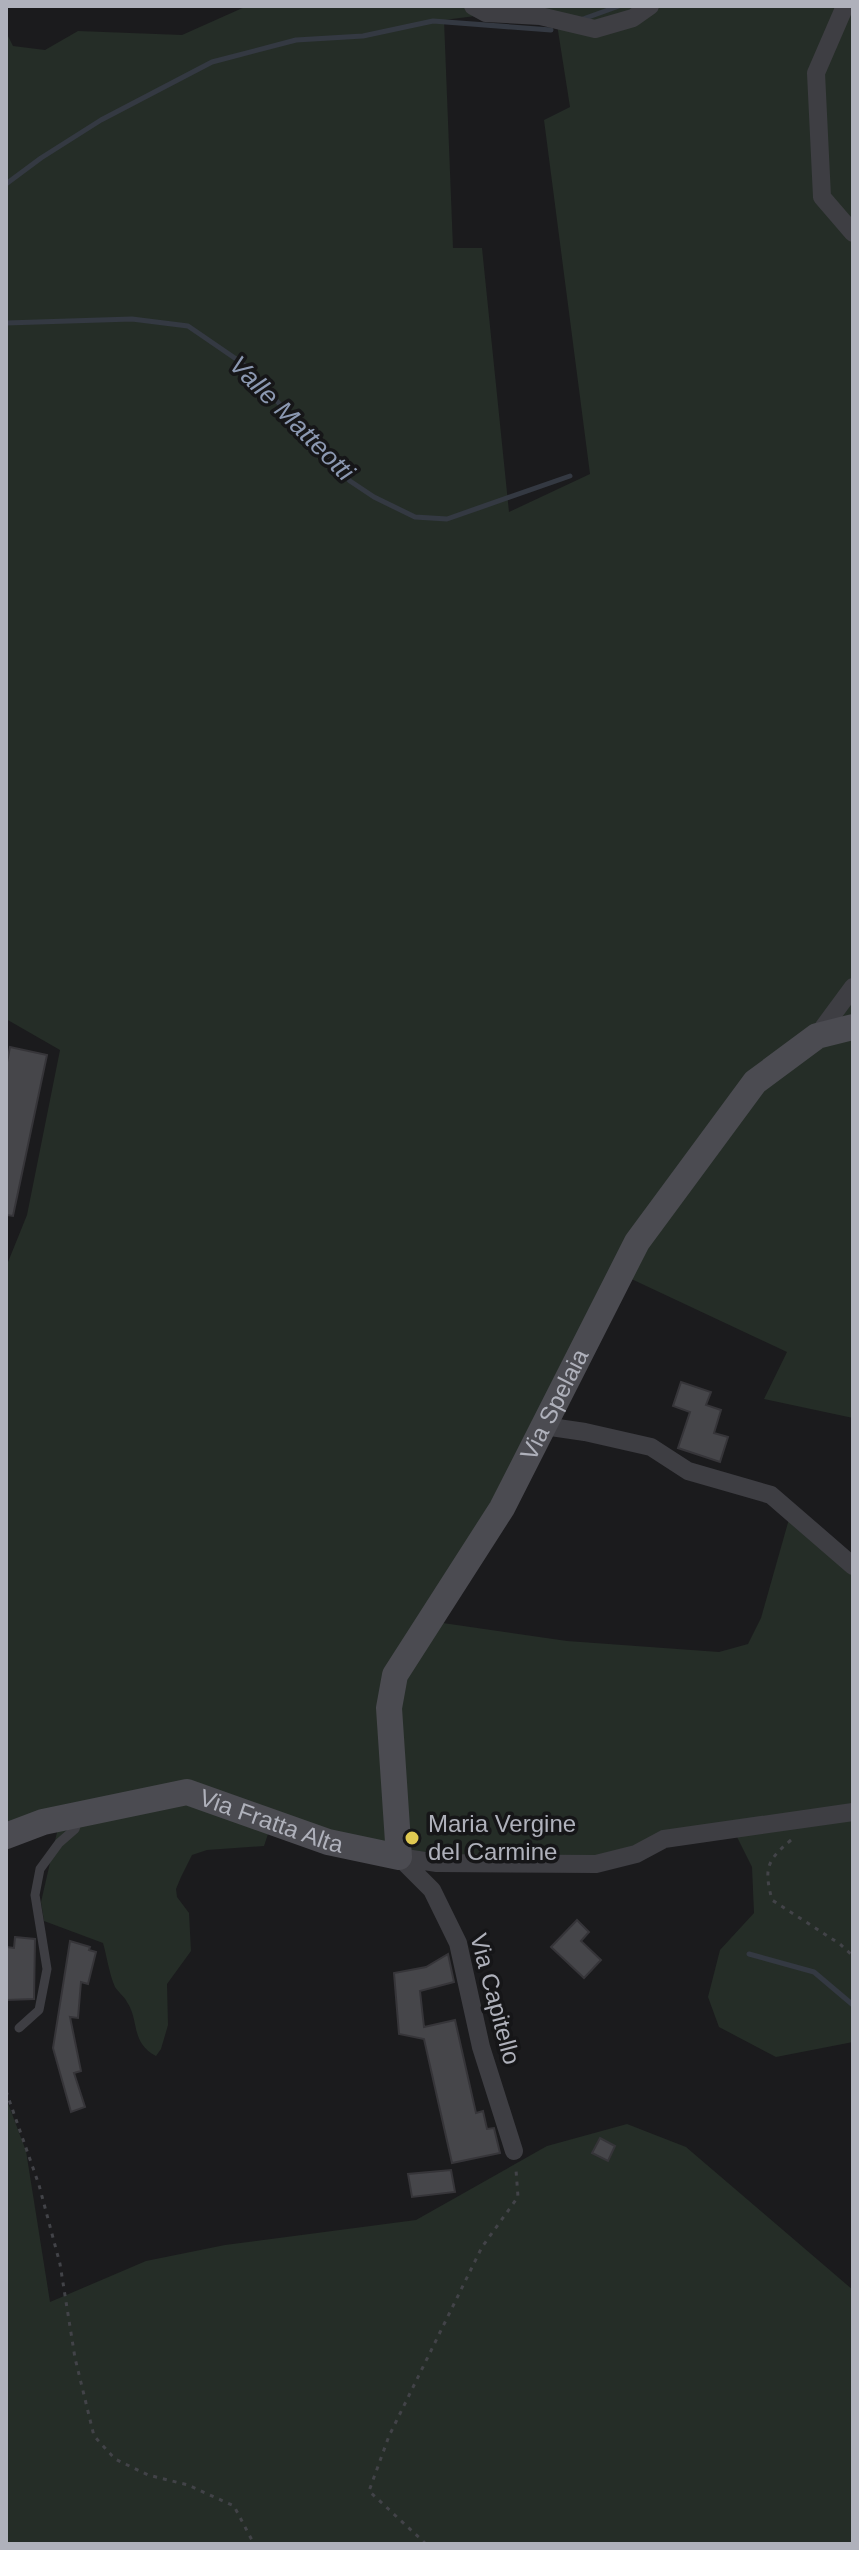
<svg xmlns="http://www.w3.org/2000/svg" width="859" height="2550" viewBox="0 0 859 2550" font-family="Arial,sans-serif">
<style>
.green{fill:#252d27;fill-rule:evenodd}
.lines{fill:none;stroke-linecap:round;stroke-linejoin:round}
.stream{stroke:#343942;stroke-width:5}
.building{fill:#46464a;stroke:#363539;stroke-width:2}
.path{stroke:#424348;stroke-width:3;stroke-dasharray:4 6;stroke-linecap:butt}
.lane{stroke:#3e3e43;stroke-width:9}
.street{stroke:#3e3e43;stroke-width:18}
.secondary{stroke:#4b4b51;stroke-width:26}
.poi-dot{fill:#dfc951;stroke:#161618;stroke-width:3}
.labels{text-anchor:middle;stroke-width:7;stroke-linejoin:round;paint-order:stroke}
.street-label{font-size:24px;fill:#afb1bb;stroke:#161618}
.poi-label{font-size:24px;fill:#afb1bb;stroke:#161618;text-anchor:start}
.water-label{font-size:26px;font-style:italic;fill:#8b98b1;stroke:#161618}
</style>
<rect width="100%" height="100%" fill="#1b1b1d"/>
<path class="green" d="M247 6H853V1418L764 1399 787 1352 625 1276 429 1621 567 1641 719 1652 748 1644 761 1618 791 1512 853 1572V2042L776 2057 719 2027 708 1997 720 1950 754 1913 752 1867 735 1833 676 1834 599 1863 396 1857 272 1822 264 1846 207 1850 192 1855 181 1877 176 1889 177 1897 189 1913 191 1951 167 1984 168 2025 161 2049 156 2056C130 2042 140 2022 127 2002 124 1996 118 1992 115 1987 109 1973 107 1957 103 1943L44 1921 41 1902 58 1828 6 1841V1267L27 1215 60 1050 6 1019V32L13 46 45 50 78 31 182 35ZM499 13 556 18 570 107 544 120 590 474 509 512 482 248H453L444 20Z
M6 2098 26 2151 50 2302 146 2261 225 2245 416 2220 547 2146 627 2124 686 2147 853 2290V2544H6Z"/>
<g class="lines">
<path class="stream" d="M583 19 619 6
M6 184 41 158 101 120 212 62 296 40 363 36 433 21 551 30
M6 323 132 319 188 326 242 363 350 481 374 497 415 517 447 519 570 476
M749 1954 814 1972 853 2005"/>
</g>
<path class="building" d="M10 1047 47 1055 13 1216 6 1215V1067Z
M681 1382 711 1392 706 1405 721 1410 714 1433 728 1437 720 1462 678 1448 690 1412 673 1406Z
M577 1920 589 1932 581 1941 601 1960 584 1978 551 1947Z
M15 1937 35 1939 34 1999 6 2000V1947L14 1948Z
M70 1941 90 1947 89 1950 96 1952 88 1984 81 1982 78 2018 70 2017 81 2071 74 2073 85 2107 71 2112 53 2048Z
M448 1954 454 1982 420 1991 424 2027 455 2020 476 2113 483 2111 487 2129 494 2128 500 2153 452 2163 424 2039 399 2034 394 1973 426 1967Z
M600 2138 615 2146 608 2161 592 2153Z
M451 2170 455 2192 412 2197 408 2174Z"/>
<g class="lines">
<path class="path" d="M791 1840C766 1861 764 1869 772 1900L840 1944 853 1956
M6 2091 39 2185 60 2264 75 2358 94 2436 115 2459 148 2475 188 2485 234 2506 254 2544
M426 2544 369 2491 389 2436 482 2247 518 2197 516 2170"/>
<path class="lane" d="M19 2028 39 2010 47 1969 35 1895 40 1869 59 1843 75 1829 79 1817"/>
<path class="street" d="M473 6 486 13 540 16 595 29 633 18 650 6
M845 6 816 73 822 197 853 233
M817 1036 853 987
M544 1426 585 1432 651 1447 688 1471 771 1495 853 1566
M399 1857 437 1863 596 1864 636 1854 664 1839 853 1812
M399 1857 432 1890 458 1943 481 2047 514 2151"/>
<path class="secondary" id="s1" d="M6 1836 43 1822 187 1792 328 1842 399 1857 389 1708 395 1675 502 1508 637 1242 755 1082 817 1036 853 1027"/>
</g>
<circle class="poi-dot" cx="412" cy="1838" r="8"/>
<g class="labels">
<g class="street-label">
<text dy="8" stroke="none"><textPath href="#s1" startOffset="906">Via Spelaia</textPath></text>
<text dy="8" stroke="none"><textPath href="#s1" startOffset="276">Via Fratta Alta</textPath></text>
<text transform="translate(495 1999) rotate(75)" y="8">Via Capitello</text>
</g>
<g class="poi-label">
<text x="428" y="1832">Maria Vergine<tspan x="428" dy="28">del Carmine</tspan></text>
</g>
<g class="water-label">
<text transform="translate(292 418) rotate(45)" y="9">Valle Matteotti</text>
</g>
</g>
<rect width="859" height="2550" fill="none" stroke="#afb1bb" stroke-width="16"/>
</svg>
